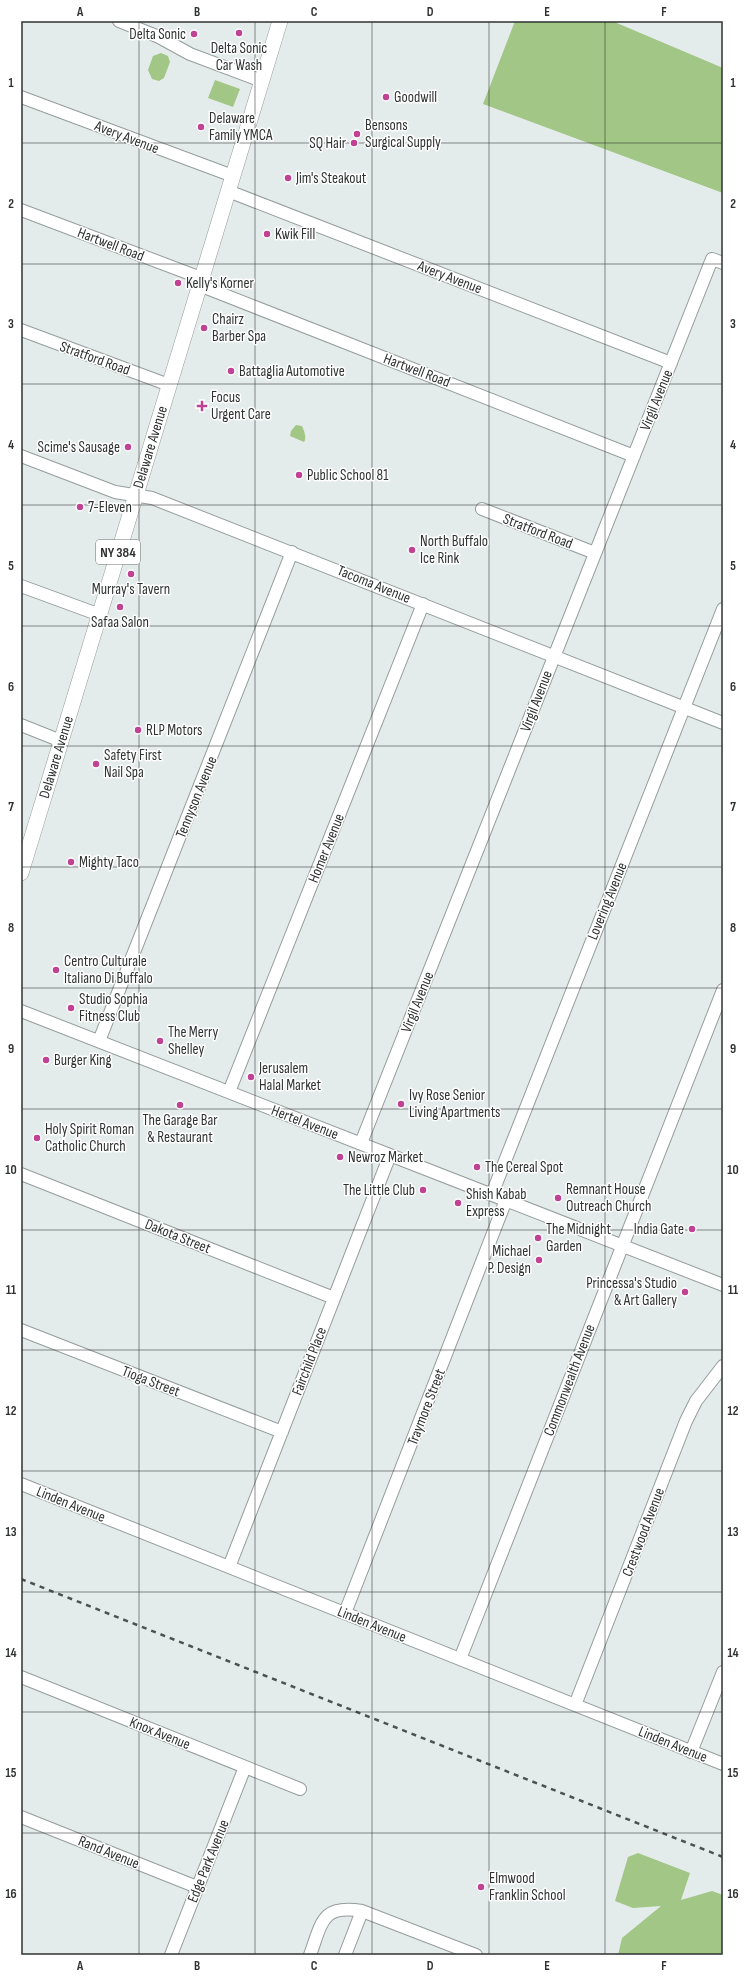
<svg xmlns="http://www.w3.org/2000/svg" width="744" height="1976" viewBox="0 0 744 1976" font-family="'Sofia Sans Condensed',sans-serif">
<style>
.green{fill:#a1c685}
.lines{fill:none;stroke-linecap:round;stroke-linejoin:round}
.minor-casing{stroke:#959c9c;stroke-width:14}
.major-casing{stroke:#959c9c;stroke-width:16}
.minor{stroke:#fff;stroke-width:12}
.major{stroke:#fff;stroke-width:15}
.rail{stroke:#4d5150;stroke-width:2.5;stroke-dasharray:5 5;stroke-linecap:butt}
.grid{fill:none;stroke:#2f3231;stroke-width:1;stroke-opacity:0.55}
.poi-dot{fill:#c04393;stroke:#fff;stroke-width:1.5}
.labels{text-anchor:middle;stroke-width:3;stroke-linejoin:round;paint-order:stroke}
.shield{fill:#fff;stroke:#6d706f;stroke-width:1}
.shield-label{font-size:14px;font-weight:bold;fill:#2f3231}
.poi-label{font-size:15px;fill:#2f3231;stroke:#fff;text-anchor:start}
.street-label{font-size:15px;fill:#2f3231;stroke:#fff}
.neatline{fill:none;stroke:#2f3231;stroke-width:1.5}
.grid-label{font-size:13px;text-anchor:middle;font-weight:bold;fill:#2f3231}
</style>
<rect width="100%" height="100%" fill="#e4eceb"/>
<path class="green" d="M515 21H612L723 68V193L483 104Z
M161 53 168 56 170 62 164 78 159 81 152 79 148 70 153 56Z
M215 80 240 89 233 107 208 98Z
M296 425 302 426C304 430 307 438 304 442L290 436 291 431Z
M638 1853 690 1873 681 1900 712 1891 723 1895V1955H618L622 1938 661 1906 633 1908 615 1901 628 1857Z"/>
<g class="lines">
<defs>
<path id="minor" d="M119 21 159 37 190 54 262 81
M21 97 233 176
M228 191 671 363
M21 210 201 278
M199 285 634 456
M21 330 169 385
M21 456 115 492 152 498 723 723
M482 509 595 553
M21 586 100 615
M21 725 61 741
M21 1011 723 1285
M99 1041 292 552
M229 1092 423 604
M361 1143 712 259 723 263
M21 1174 334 1298
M492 1194 723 609
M21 1330 282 1432
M21 1484 723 1764
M229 1567 390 1155
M345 1613 506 1200
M460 1659 723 990
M21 1677 300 1789
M575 1705 686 1421 696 1401 723 1366
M691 1752 723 1672
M21 1817 197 1887
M171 1955 245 1767
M310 1955C322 1923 321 1904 362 1911L476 1955
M345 1955 362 1911"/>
<path id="major" d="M21 873 280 21"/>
</defs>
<use href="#minor" class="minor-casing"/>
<use href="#major" class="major-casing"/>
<use href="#minor" class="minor"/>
<use href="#major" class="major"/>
<path class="rail" d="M21 1579 723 1857"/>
</g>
<path class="grid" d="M139 21V1955M255 21V1955M372 21V1955M489 21V1955M605 21V1955M21 143H723M21 264H723M21 384H723M21 505H723M21 626H723M21 746H723M21 867H723M21 988H723M21 1109H723M21 1230H723M21 1350H723M21 1471H723M21 1592H723M21 1712H723M21 1833H723"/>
<g class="poi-dot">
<circle cx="239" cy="33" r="4"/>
<circle cx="194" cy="34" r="4"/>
<circle cx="386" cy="97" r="4"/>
<circle cx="201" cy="127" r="4"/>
<circle cx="357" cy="134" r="4"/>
<circle cx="354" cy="143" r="4"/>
<circle cx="288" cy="178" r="4"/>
<circle cx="267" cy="234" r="4"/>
<circle cx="178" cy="283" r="4"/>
<circle cx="204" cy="328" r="4"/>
<circle cx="231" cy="371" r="4"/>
<path d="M200 400h4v4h4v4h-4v4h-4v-4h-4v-4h4z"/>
<circle cx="128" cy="447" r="4"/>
<circle cx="299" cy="475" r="4"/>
<circle cx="80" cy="507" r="4"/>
<circle cx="412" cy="550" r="4"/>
<circle cx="131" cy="574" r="4"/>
<circle cx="120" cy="607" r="4"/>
<circle cx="138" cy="730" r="4"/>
<circle cx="96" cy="764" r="4"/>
<circle cx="71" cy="862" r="4"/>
<circle cx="56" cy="970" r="4"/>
<circle cx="71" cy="1008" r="4"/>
<circle cx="160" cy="1041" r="4"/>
<circle cx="46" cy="1060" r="4"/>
<circle cx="251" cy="1077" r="4"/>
<circle cx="401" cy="1104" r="4"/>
<circle cx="180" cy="1105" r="4"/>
<circle cx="37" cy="1138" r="4"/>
<circle cx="340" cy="1157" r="4"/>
<circle cx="477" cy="1167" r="4"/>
<circle cx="423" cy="1190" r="4"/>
<circle cx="558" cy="1198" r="4"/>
<circle cx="458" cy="1203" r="4"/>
<circle cx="692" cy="1229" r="4"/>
<circle cx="538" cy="1238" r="4"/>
<circle cx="539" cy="1260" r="4"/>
<circle cx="685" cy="1292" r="4"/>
<circle cx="481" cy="1887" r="4"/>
</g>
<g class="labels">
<rect class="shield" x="96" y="540" width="44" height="24" rx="3"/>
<g class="shield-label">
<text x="118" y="557">NY 384</text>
</g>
<g class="poi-label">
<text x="186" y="39" text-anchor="end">Delta Sonic</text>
<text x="239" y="53" text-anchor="middle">Delta Sonic<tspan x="239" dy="17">Car Wash</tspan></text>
<text x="394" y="102">Goodwill</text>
<text x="209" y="123">Delaware<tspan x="209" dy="17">Family YMCA</tspan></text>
<text x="365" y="130">Bensons<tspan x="365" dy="17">Surgical Supply</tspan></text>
<text x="346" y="148" text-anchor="end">SQ Hair</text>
<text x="296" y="183">Jim's Steakout</text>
<text x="275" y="239">Kwik Fill</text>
<text x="186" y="288">Kelly's Korner</text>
<text x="212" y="324">Chairz<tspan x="212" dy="17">Barber Spa</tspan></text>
<text x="239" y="376">Battaglia Automotive</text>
<text x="211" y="402">Focus<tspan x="211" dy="17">Urgent Care</tspan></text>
<text x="120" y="452" text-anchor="end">Scime's Sausage</text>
<text x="307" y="480">Public School 81</text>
<text x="88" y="512">7-Eleven</text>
<text x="420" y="546">North Buffalo<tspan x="420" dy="17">Ice Rink</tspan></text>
<text x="131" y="594" text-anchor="middle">Murray's Tavern</text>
<text x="120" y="627" text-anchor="middle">Safaa Salon</text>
<text x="146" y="735">RLP Motors</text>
<text x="104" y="760">Safety First<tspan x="104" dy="17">Nail Spa</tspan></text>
<text x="79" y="867">Mighty Taco</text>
<text x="64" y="966">Centro Culturale<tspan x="64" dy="17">Italiano Di Buffalo</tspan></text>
<text x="79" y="1004">Studio Sophia<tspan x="79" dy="17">Fitness Club</tspan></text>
<text x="168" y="1037">The Merry<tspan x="168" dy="17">Shelley</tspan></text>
<text x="54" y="1065">Burger King</text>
<text x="259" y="1073">Jerusalem<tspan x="259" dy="17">Halal Market</tspan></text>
<text x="409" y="1100">Ivy Rose Senior<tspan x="409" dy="17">Living Apartments</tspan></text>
<text x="180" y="1125" text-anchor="middle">The Garage Bar<tspan x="180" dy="17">&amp; Restaurant</tspan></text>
<text x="45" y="1134">Holy Spirit Roman<tspan x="45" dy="17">Catholic Church</tspan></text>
<text x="348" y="1162">Newroz Market</text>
<text x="485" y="1172">The Cereal Spot</text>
<text x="566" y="1194">Remnant House<tspan x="566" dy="17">Outreach Church</tspan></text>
<text x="415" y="1195" text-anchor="end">The Little Club</text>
<text x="466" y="1199">Shish Kabab<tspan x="466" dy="17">Express</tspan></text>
<text x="546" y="1234">The Midnight<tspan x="546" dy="17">Garden</tspan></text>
<text x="684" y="1234" text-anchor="end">India Gate</text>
<text x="531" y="1256" text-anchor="end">Michael<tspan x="531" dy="17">P. Design</tspan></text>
<text x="677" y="1288" text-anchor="end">Princessa's Studio<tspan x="677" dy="17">&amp; Art Gallery</tspan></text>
<text x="489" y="1883">Elmwood<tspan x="489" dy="17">Franklin School</tspan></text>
</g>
<g class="street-label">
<text transform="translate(127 137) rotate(21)" y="5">Avery Avenue</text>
<text transform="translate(111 244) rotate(21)" y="5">Hartwell Road</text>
<text transform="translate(450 277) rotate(21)" y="5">Avery Avenue</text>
<text transform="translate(95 358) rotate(20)" y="5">Stratford Road</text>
<text transform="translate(417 370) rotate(21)" y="5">Hartwell Road</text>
<text transform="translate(656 400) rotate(-68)" y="5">Virgil Avenue</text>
<text transform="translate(150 447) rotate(-73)" y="5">Delaware Avenue</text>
<text transform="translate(538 531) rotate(21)" y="5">Stratford Road</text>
<text transform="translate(374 584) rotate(22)" y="5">Tacoma Avenue</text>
<text transform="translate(536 701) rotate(-69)" y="5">Virgil Avenue</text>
<text transform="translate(56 757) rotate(-73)" y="5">Delaware Avenue</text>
<text transform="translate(196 797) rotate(-68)" y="5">Tennyson Avenue</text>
<text transform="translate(326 848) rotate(-68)" y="5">Homer Avenue</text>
<text transform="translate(607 901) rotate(-68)" y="5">Lovering Avenue</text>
<text transform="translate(417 1002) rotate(-68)" y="5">Virgil Avenue</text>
<text transform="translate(305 1122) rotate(21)" y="5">Hertel Avenue</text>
<text transform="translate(178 1236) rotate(22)" y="5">Dakota Street</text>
<text transform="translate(309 1361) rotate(-69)" y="5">Fairchild Place</text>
<text transform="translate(569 1380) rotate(-69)" y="5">Commonwealth Avenue</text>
<text transform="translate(151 1381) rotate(21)" y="5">Tioga Street</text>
<text transform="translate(426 1407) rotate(-69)" y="5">Traymore Street</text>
<text transform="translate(71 1504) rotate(22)" y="5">Linden Avenue</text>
<text transform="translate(643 1532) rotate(-69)" y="5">Crestwood Avenue</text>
<text transform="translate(372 1624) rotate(22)" y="5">Linden Avenue</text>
<text transform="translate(160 1733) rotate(22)" y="5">Knox Avenue</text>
<text transform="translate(673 1744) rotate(22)" y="5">Linden Avenue</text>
<text transform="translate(109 1852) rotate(22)" y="5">Rand Avenue</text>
<text transform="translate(208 1861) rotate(-68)" y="5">Edge Park Avenue</text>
</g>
</g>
<rect width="744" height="1976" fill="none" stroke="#ffffff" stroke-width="44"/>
<rect x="22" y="22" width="700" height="1932" class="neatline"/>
<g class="grid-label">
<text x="80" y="16">A</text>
<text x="197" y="16">B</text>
<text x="314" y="16">C</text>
<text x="430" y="16">D</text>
<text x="547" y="16">E</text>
<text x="664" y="16">F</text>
<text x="11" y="87">1</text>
<text x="733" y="87">1</text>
<text x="11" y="208">2</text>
<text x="733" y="208">2</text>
<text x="11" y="328">3</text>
<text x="733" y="328">3</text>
<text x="11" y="449">4</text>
<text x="733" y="449">4</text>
<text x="11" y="570">5</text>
<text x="733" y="570">5</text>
<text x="11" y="691">6</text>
<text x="733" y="691">6</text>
<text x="11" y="811">7</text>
<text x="733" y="811">7</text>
<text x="11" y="932">8</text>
<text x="733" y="932">8</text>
<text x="11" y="1053">9</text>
<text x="733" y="1053">9</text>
<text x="11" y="1174">10</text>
<text x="733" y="1174">10</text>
<text x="11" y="1294">11</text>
<text x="733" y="1294">11</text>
<text x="11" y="1415">12</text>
<text x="733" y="1415">12</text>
<text x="11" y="1536">13</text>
<text x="733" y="1536">13</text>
<text x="11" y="1657">14</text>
<text x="733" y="1657">14</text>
<text x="11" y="1777">15</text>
<text x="733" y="1777">15</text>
<text x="11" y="1898">16</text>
<text x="733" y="1898">16</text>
<text x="80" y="1970">A</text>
<text x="197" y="1970">B</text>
<text x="314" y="1970">C</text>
<text x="430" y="1970">D</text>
<text x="547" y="1970">E</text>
<text x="664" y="1970">F</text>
</g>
</svg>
